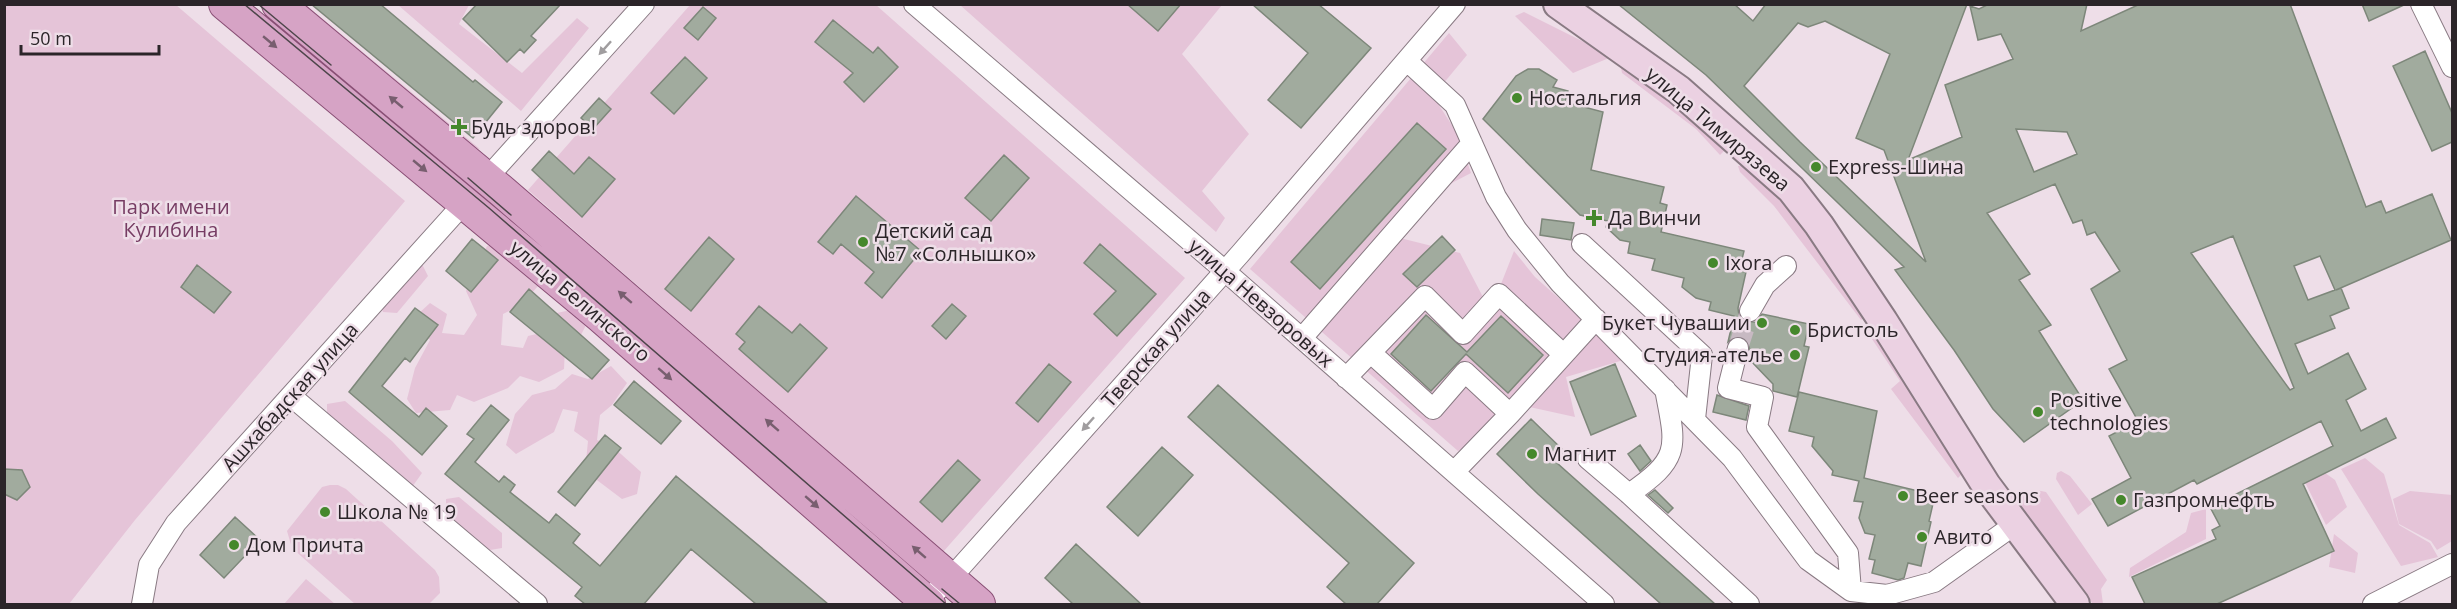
<svg xmlns="http://www.w3.org/2000/svg" width="2457" height="609" viewBox="0 0 2457 609" font-family="'Open Sans',sans-serif">
<style>
.green{fill:#e5c4d8}
.building{fill:#a1ab9e;stroke:#7d877a;stroke-width:1.5;fill-rule:evenodd}
.lines{fill:none;stroke-linecap:round;stroke-linejoin:round}
.street-tunnel{stroke:#c7b9c2;stroke-width:20;stroke-dasharray:20 10;stroke-linecap:butt}
.street-casing{stroke:#897a83;stroke-width:22}
.secondary-casing{stroke:#897a83;stroke-width:32}
.primary-casing{stroke:#894f75;stroke-width:34}
.street{stroke:#fff;stroke-width:20}
.secondary{stroke:#ebd1e2;stroke-width:28}
.primary{stroke:#d6a3c5;stroke-width:32}
.tram{stroke:#4e464b;stroke-width:1.5}
.oneway{fill:#785e6f}
.oneway2{fill:#a09d9f}
.poi-dot{fill:#45882c;stroke:#eedee8;stroke-width:2}
.labels{text-anchor:middle;stroke-width:5;stroke-linejoin:round;paint-order:stroke}
.poi-label{font-size:20px;fill:#2b2529;stroke:#eedee8;text-anchor:start}
.street-label{font-size:20px;fill:#2b2529;stroke:#eedee8}
.park-label{font-size:20px;fill:#763c63;stroke:#eedee8}
</style>
<rect width="100%" height="100%" fill="#eedee8"/>
<path class="green" d="M4 5H176L405 201 135 520 69 604H5Z
M294 5H306L480 149 464 146Z
M398 5H469L459 24 522 73 577 18 589 28 521 111Z
M690 5H876L1185 278 943 552 528 190Z
M960 5H1222L1182 54 1249 134 1202 191 1225 218 1216 232Z
M1524 12 1606 53 1609 58 1573 73 1515 16Z
M1449 33 1467 55 1433 96 1457 133 1471 173 1446 186 1400 238 1460 253 1484 299 1501 284 1514 251 1535 277 1627 359 1566 377 1575 417 1525 406 1458 451 1250 269Z
M1627 66 1694 119 1726 149 1720 155 1696 129 1622 73 1621 68Z
M1746 165 1787 205 1825 251 1866 316 1861 320 1774 206 1740 172 1738 166Z
M500 243 539 285 521 305 503 314 501 345 523 348 528 336 545 332 548 315 575 309 587 323 579 339 565 348 564 369 539 382 520 376 508 388 474 402 457 395 450 410 416 413 407 399 415 368 430 340 421 331 417 315 430 303 447 314 442 333 464 335 477 315 466 291 487 246Z
M422 264 428 276 397 313 383 312 377 295Z
M1873 333 1878 336 1961 475 1958 478 1891 389 1900 381 1870 336Z
M611 366 627 383 612 405 600 415 597 440 612 446 641 472 637 494 622 499 585 471 588 441 574 431 578 412 563 409 554 432 516 454 506 445 515 414 532 395 555 389 572 374 588 379Z
M345 401 392 441 422 473 410 490 327 422V404Z
M2365 458 2384 474 2399 525 2430 543 2438 557 2401 566 2341 469Z
M2321 470 2335 480 2347 507 2326 525 2303 478Z
M2061 471 2070 476 2092 504 2078 515 2056 479 2057 473Z
M330 485H338L346 489 435 570 439 577 440 593 429 604H355L292 548 287 531 322 487Z
M2036 490 2046 492 2107 580 2101 589 2103 604H2093L2012 502Z
M2410 491 2452 495V541L2437 550 2431 541 2399 524 2393 499Z
M459 497 502 533V548L484 551 446 520V499Z
M2206 509V539L2129 577 2130 568 2186 532 2191 513Z
M2334 534 2358 553 2355 573 2329 567Z
M306 579 335 604H284Z"/>
<path class="building" d="M311 4H380L473 82 475 80 502 102 473 138Z
M477 4H561L531 36 536 40 524 53 520 49 507 62 463 19Z
M1127 4H1181L1158 31Z
M1252 4H1318L1371 48 1301 128 1268 100 1308 53Z
M1618 4H1734L1753 21 1766 4H1967L1908 160 1962 137 1945 85 2013 59 2001 34 1978 40 1970 6 1979 9 1989 4H2087L2081 31 2140 4H2290L2366 207 2381 201 2386 213 2432 194 2451 240 2336 290 2341 288 2349 308 2330 316 2335 328 2295 344 2308 374 2348 353 2366 389 2346 400 2361 431 2386 418 2396 438 2303 484 2334 551 2217 604H2145L2132 577 2216 539 2212 530 2220 526 2210 507 2333 446 2321 421 2197 484 2194 480 2108 526 2092 499 2131 478 2109 436 2138 421 2109 369 2127 360 2091 289 2120 271 2095 232 2087 235 2082 220 2073 223 2055 184 1987 213 2030 274 2019 280 2051 325 2039 331 2083 400 2024 442 1993 409 1954 350 1895 270 1904 267 1706 75ZM1825 21 1890 54 1856 138 1884 150 1926 262 1800 142 1744 86 1798 23 1808 27ZM2016 129 2067 132 2077 154 2034 172ZM2233 236 2294 388 2290 390 2191 253ZM2320 256 2335 290 2308 300 2294 266Z
M2362 4H2406L2369 21Z
M703 7 716 18 698 40 684 28Z
M833 20 873 53 878 47 898 67 864 102 844 82 853 73 815 42Z
M2425 51 2452 113V142L2432 151 2393 66Z
M685 57 707 78 674 114 651 93Z
M1528 69H1539L1557 80 1553 87 1568 91 1565 102 1603 112 1591 170 1664 187 1660 203 1667 205 1661 232 1744 251 1739 271 1746 272 1738 308 1739 316 1744 321 1755 322 1762 314 1809 324 1804 346 1809 347 1797 397 1773 391V384L1750 360 1752 351 1750 350 1746 339 1735 336 1728 342 1734 316 1709 310 1711 302 1696 298 1682 287 1684 278 1652 270 1655 259 1628 253 1630 242 1620 240 1606 227 1608 221 1580 215 1483 119 1516 76Z
M599 98 611 109 593 129 581 118Z
M1417 123 1446 149 1320 289 1291 262Z
M549 151 574 174 589 157 615 179 582 217 532 170Z
M1004 155 1029 178 991 221 965 198Z
M856 196 921 251 882 298 865 283 874 272 841 244 833 254 818 242Z
M1542 219 1574 223 1571 240 1540 235Z
M1442 236 1455 250 1417 287 1403 274Z
M709 237 734 259 691 311 665 289Z
M472 239 498 260 471 292 446 271Z
M1100 244 1156 294 1117 336 1094 314 1116 291 1084 263Z
M197 265 231 292 214 313 181 287Z
M529 289 609 360 592 379 510 312Z
M952 304 966 316 946 339 932 326Z
M759 306 792 333 800 324 827 348 788 392 739 349 745 342 736 334Z
M415 308 438 325 410 362 405 358 382 386 419 417 426 408 447 426 422 455 349 392Z
M1426 315 1467 352 1501 316 1543 355 1508 393 1466 354 1431 391 1391 354Z
M1049 364 1071 382 1038 422 1016 403Z
M1615 364 1636 416 1591 435 1570 382Z
M634 381 681 421 661 444 614 405Z
M1218 385 1414 563 1377 604H1346L1327 587 1349 563 1188 417Z
M1799 392 1877 411 1864 478 1935 495 1929 521 1931 522 1921 566 1908 563 1904 578 1898 580 1872 573 1875 560 1869 559 1875 535 1865 533 1859 518 1863 502 1854 501 1859 481 1832 475 1833 471 1812 446 1814 437 1789 431Z
M1717 395 1749 406 1746 420 1713 412Z
M491 405 509 420 475 462 499 482 504 476 515 485 510 492 549 523 556 514 580 534 573 543 600 566 676 476 828 604H756L691 549 644 604H585L575 596 582 587 445 474 474 439 467 434Z
M1531 419 1564 451V457L1557 463 1715 604H1661L1538 494 1497 454Z
M605 435 621 448 575 506 558 492Z
M1640 445 1651 461 1640 471 1628 454Z
M1162 447 1193 475 1138 536 1107 507Z
M958 460 980 480 942 522 920 502Z
M4 469 22 470 30 487 17 500 4 494Z
M1655 490 1673 508 1668 513 1648 495Z
M235 517 260 540 224 578 200 555Z
M1076 544 1141 604H1073L1045 578Z"/>
<g class="lines">
<path class="street-tunnel" d="M1738 348 1750 311"/>
<defs>
<path id="street" d="M914 4 1225 271 1604 604
M2421 4 2452 67
M1407 61 1455 105 1496 197 1517 230 1560 283 1732 458 1808 560 1851 591 1887 595 1934 582 2014 525
M487 178 644 4
M1582 244 1702 355 1695 419
M1750 311 1765 285 1786 266
M1302 338 1472 143
M1738 348 1728 388 1763 397 1757 427 1848 553 1851 591
M1371 353 1433 409 1465 372 1510 414
M1346 378 1425 296 1463 334 1499 294 1563 354
M291 396 537 604
M1588 459 1629 494 1749 604
M1454 472 1510 414 1596 319
M1629 494C1682 458 1676 447 1665 389
M142 604 149 565 176 523 464 203
M922 604 950 579 1240 254 1455 4
M2373 604 2452 564"/>
<path id="secondary" d="M1558 4 1679 90 1791 189 1819 225 1883 321 1986 485 2075 604"/>
<path id="primary" d="M225 4 600 316 929 604
M278 4 503 192 979 604"/>
</defs>
<use href="#street" class="street-casing"/>
<use href="#secondary" class="secondary-casing"/>
<use href="#primary" class="primary-casing"/>
<use href="#street" class="street"/>
<use href="#secondary" class="secondary"/>
<use href="#primary" class="primary"/>
<path class="tram" d="M244 4 489 208 946 604
M258 4 331 65
M468 178 511 215
M942 589 960 604"/>
</g>
<defs><path id="oneway-solid" d="M-6-.8H1V-3.2L6.5 0L1 3.2V.8H-6Z" transform="scale(1.5)"/></defs>
<g class="oneway">
<use href="#oneway-solid" transform="translate(270 42) rotate(40)"/>
<use href="#oneway-solid" transform="translate(396 102) rotate(-140)"/>
<use href="#oneway-solid" transform="translate(420 166) rotate(40)"/>
<use href="#oneway-solid" transform="translate(625 297) rotate(-139)"/>
<use href="#oneway-solid" transform="translate(665 374) rotate(41)"/>
<use href="#oneway-solid" transform="translate(772 425) rotate(-139)"/>
<use href="#oneway-solid" transform="translate(812 502) rotate(41)"/>
<use href="#oneway-solid" transform="translate(919 552) rotate(-139)"/>
</g>
<g class="oneway2">
<use href="#oneway-solid" transform="translate(605 48) rotate(132)"/>
<use href="#oneway-solid" transform="translate(1088 424) rotate(132)"/>
</g>
<g class="poi-dot">
<circle cx="1517" cy="98" r="6"/>
<path d="M456 118h6v6h6v6h-6v6h-6v-6h-6v-6h6z"/>
<circle cx="1816" cy="167" r="6"/>
<path d="M1591 209h6v6h6v6h-6v6h-6v-6h-6v-6h6z"/>
<circle cx="863" cy="242" r="6"/>
<circle cx="1713" cy="263" r="6"/>
<circle cx="1762" cy="323" r="6"/>
<circle cx="1795" cy="330" r="6"/>
<circle cx="1795" cy="355" r="6"/>
<circle cx="2038" cy="412" r="6"/>
<circle cx="1532" cy="454" r="6"/>
<circle cx="1903" cy="496" r="6"/>
<circle cx="2121" cy="500" r="6"/>
<circle cx="325" cy="512" r="6"/>
<circle cx="1922" cy="537" r="6"/>
<circle cx="234" cy="545" r="6"/>
</g>
<g class="labels">
<g class="poi-label">
<text x="1529" y="105">Ностальгия</text>
<text x="471" y="134">Будь здоров!</text>
<text x="1828" y="174">Express-Шина</text>
<text x="1608" y="225">Да Винчи</text>
<text x="875" y="238">Детский сад<tspan x="875" dy="23">№7 «Солнышко»</tspan></text>
<text x="1725" y="270">Ixora</text>
<text x="1750" y="330" text-anchor="end">Букет Чувашии</text>
<text x="1807" y="337">Бристоль</text>
<text x="1783" y="362" text-anchor="end">Студия-ателье</text>
<text x="2050" y="407">Positive<tspan x="2050" dy="23">technologies</tspan></text>
<text x="1544" y="461">Магнит</text>
<text x="1915" y="503">Beer seasons</text>
<text x="2133" y="507">Газпромнефть</text>
<text x="337" y="519">Школа № 19</text>
<text x="1934" y="544">Авито</text>
<text x="246" y="552">Дом Причта</text>
</g>
<g class="street-label">
<text transform="translate(1718 129) rotate(40)" y="7">улица Тимирязева</text>
<text transform="translate(580 301) rotate(40)" y="7">улица Белинского</text>
<text transform="translate(1261 303) rotate(41)" y="7">улица Невзоровых</text>
<text transform="translate(1156 348) rotate(-48)" y="7">Тверская улица</text>
<text transform="translate(290 397) rotate(-48)" y="7">Ашхабадская улица</text>
</g>
<g class="park-label">
<text x="171" y="214">Парк имени<tspan x="171" dy="23">Кулибина</tspan></text>
</g>
</g>
<rect width="2457" height="609" fill="none" stroke="#2b2529" stroke-width="12"/>
<path d="M21 45v9h138v-9" fill="none" stroke="#2b2529" stroke-width="3"/>
<text x="30" y="45" font-size="18" fill="#2b2529" stroke="#eedee8" stroke-width="4.5" paint-order="stroke">50 m</text>
</svg>
